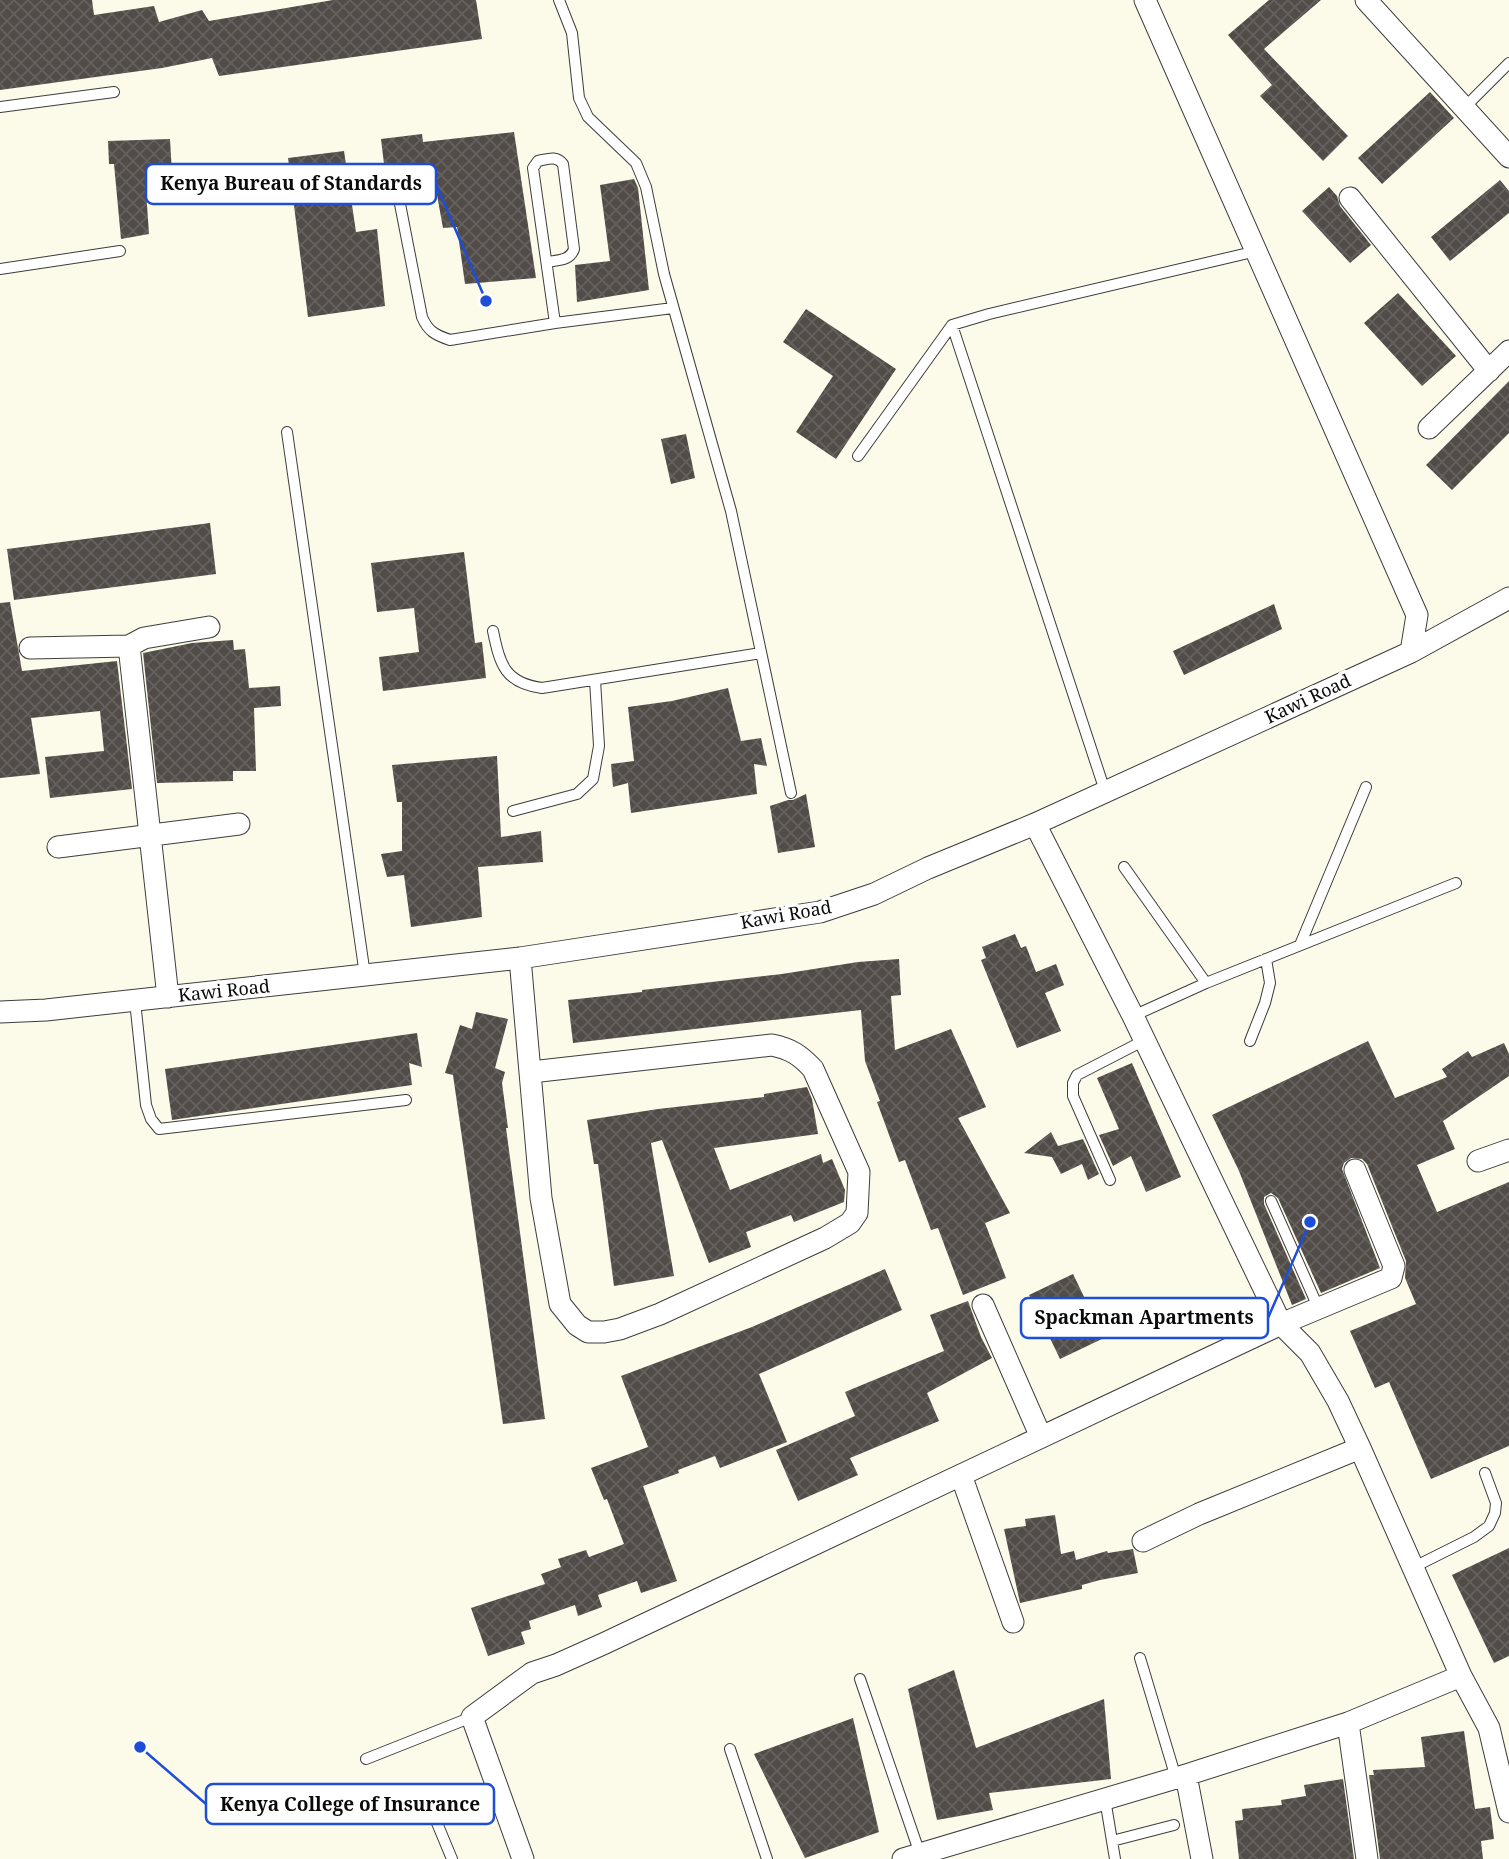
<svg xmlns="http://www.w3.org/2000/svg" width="1509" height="1859" viewBox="0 0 1509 1859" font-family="'Noto Serif',serif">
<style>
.building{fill:url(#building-cross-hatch)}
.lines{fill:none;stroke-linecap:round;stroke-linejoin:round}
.service-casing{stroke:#3d3d3d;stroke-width:12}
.minor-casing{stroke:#3d3d3d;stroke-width:23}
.service{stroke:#fff;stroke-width:10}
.minor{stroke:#fff;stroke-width:21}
.labels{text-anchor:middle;stroke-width:7;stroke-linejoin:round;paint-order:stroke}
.street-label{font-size:18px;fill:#0a0a0a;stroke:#fff}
.leader{fill:none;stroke:#1d4ed8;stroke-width:2.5}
.callout-dot{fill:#1d4ed8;stroke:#fff;stroke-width:2.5}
.callout{fill:#fff;stroke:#1d4ed8;stroke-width:2.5}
.callout-label{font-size:19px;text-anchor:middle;font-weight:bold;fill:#0a0a0a}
</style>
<defs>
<pattern id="building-cross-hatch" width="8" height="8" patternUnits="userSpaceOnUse" patternTransform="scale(1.75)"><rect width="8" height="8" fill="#514c48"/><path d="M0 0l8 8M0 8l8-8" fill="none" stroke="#65615e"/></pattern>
</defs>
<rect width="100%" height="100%" fill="#fcfae9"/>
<path class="building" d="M0 0H92L94 15 154 6 159 22 202 10 209 21 333 0H476L482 39 219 76 212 58 162 68 0 90Z
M1269 0H1321L1264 49 1348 136 1323 161 1260 96 1272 85 1228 35Z
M1430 92 1454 118 1382 184 1358 158Z
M514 132 536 278 465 284 457 227 443 228 435 184 387 189 381 139 422 134 423 142Z
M170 139 173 191H146L149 234 121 239 114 164H109L108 141Z
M344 151 356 232 377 229 385 306 308 317 288 158Z
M634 179 638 188 649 290 577 302 575 265 610 261 600 185Z
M1500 180 1509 191V213L1450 261 1431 237Z
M1329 187 1337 196 1340 206 1371 245 1350 263 1302 211Z
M1398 293 1456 356 1422 386 1364 323Z
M806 309 896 369 836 459 796 432 833 376 783 342Z
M1509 381V433L1452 490 1426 465Z
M686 434 695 478 671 484 661 439Z
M210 523 216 574 14 600 7 549Z
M464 552 475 643 482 642 486 678 383 691 379 657 419 652 414 608 377 612 371 563Z
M10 602 22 671 117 661 132 789 50 798 45 757 104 751 100 711 31 718 40 774 0 778V603Z
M1274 604 1282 629 1184 675 1173 651Z
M233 640 234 650 245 649 249 688 280 686 281 706 254 708 256 771H233V781L157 783 143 653 192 643Z
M728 688 741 741 761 738 767 766 754 764 757 794 631 813 628 783 613 787 611 764 634 761 628 707 672 701Z
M497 756 501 837 541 831 543 862 478 867 482 917 411 927 404 875 387 877 381 854 402 851V802H397L392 765Z
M806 794 815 847 778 853 770 806 788 800H793Z
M1015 934 1021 948 1026 946 1036 972 1056 964 1064 985 1045 993 1061 1031 1017 1048 981 960 986 958 982 947Z
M899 959 901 995 891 996 895 1050 951 1029 986 1107 958 1118 1010 1213 985 1223 1006 1278 963 1295 938 1228 931 1230 905 1160 899 1162 877 1102 880 1101 865 1061 861 1010 573 1043 568 1000 642 992V990L782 974 858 962Z
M476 1012 508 1019 495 1068 505 1072 502 1083 508 1128H506L545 1419 503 1424 453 1075 445 1073 460 1025 472 1029Z
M417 1033 422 1067 409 1063 412 1085 172 1120 165 1069Z
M1368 1041 1395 1098 1447 1077 1442 1069 1468 1051 1472 1057 1504 1043 1509 1054V1076L1443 1121 1455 1149 1417 1165 1437 1212 1509 1182V1446L1431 1479 1389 1382 1375 1388 1350 1331 1416 1304 1405 1278 1406 1261 1367 1164 1362 1159 1351 1158 1344 1163 1342 1169 1380 1268 1321 1293 1278 1198 1271 1193 1264 1197V1204L1306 1299 1292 1305 1239 1171 1212 1115Z
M1132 1063 1181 1177 1146 1192 1131 1156 1113 1166 1099 1135 1119 1129 1097 1078Z
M807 1087 812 1099 818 1134 714 1148 730 1190 821 1154 823 1163 832 1159 845 1190 844 1202 794 1222 791 1215 746 1232 751 1247 709 1263 662 1140 651 1143 674 1276 614 1286 598 1164H594L587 1120 658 1109 764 1097V1094Z
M1051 1132 1058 1146 1083 1139 1099 1174 1088 1180 1082 1164 1061 1174 1052 1157 1024 1153Z
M885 1269 902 1310 759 1374 787 1442 720 1468 715 1456 678 1470 679 1473 643 1486 677 1581 641 1593 637 1581 598 1595 602 1607 578 1616 575 1605 529 1621 531 1629 521 1632 525 1644 488 1656 471 1608 545 1584 541 1574 561 1567 558 1559 586 1550 589 1557 624 1544 607 1499 604 1500 591 1468 648 1447 621 1376 752 1327Z
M1073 1274 1104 1338 1060 1359 1029 1295Z
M968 1301 981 1337 992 1358 927 1393 939 1421 850 1458 858 1475 798 1501 776 1450 855 1416 845 1392 944 1351 930 1315Z
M1055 1515 1061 1554 1074 1551 1076 1560 1107 1551 1108 1553 1133 1549 1138 1573 1100 1580 1082 1585V1589L1020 1603 1004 1529 1026 1526 1025 1519Z
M1509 1548V1656L1494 1663 1452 1575Z
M954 1670 976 1748 1104 1699 1111 1779 989 1793 993 1810 937 1820 908 1689Z
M853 1718 879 1832 805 1858 754 1754Z
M1464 1731 1475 1809 1490 1807 1494 1839 1481 1841 1483 1859H1380L1369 1775H1374L1373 1770 1425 1767 1421 1737Z
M1343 1779 1354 1859H1239L1235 1821 1243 1820 1242 1809 1282 1805 1281 1800 1306 1796 1304 1785Z"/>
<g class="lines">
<defs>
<path id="service" d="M559 0 572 33 579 98 588 117 636 163 646 187 664 274 731 511 791 793
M0 107 114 92
M1464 108 1509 63
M400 204 422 317C428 331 435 335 450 340L555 323 673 308
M547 262C558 260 570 261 574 249L563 164C556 155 548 159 538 161L533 168 555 323
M0 269 120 251
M952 325 1105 791
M287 432 365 975
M858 456 952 325 989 314 1257 251
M493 631C500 665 505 683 542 688L761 653
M513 811 577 794 593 779 599 746 595 680
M1124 867 1206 983
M1300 945 1366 787
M135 1001 146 1105 151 1119 159 1129 406 1100
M1133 1016 1206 983 1456 883
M1250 1041 1265 1003 1270 983 1266 959
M1110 1180 1073 1096V1083L1077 1075 1143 1041
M1271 1201 1318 1307
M1414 1567 1474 1537 1489 1526 1495 1513 1496 1503 1485 1473
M1140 1658 1176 1778
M860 1679 920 1854
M730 1749 767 1859
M366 1759 472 1717
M1105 1799 1115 1859
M437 1823 452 1859
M1112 1841 1174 1825"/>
<path id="minor" d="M1145 0 1417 615 1411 652
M1366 0 1509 157
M1350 198 1489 371
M1429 428 1509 351
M129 646 168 997
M30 648 129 646 144 638 209 627
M1035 824 1133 1016 1281 1324 1310 1353 1338 1401 1360 1448 1461 1676 1489 1728 1509 1812
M58 847 239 824
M520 958 541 1198 560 1304 577 1325 588 1332H604L620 1329 660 1314 825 1238 850 1223 857 1213 859 1172 813 1069C800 1055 791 1049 772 1045L531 1072
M0 1012 46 1010 520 958 820 912 874 894 928 868 1035 824 1411 652 1509 598
M1478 1161 1509 1150
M983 1305 1041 1437
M961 1475 1013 1622
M1143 1541 1199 1514 1360 1448
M1348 1723 1367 1859
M1186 1775 1202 1859
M523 1859 472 1717 532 1673 556 1665 603 1644 1281 1324 1391 1278 1394 1266 1355 1170
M903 1859 1186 1775 1348 1723 1461 1676"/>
</defs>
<use href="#service" class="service-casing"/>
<use href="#minor" class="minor-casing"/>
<use href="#service" class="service"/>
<use href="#minor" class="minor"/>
</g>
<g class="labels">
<g class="street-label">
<text transform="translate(1308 699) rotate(-25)" y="6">Kawi Road</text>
<text transform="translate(786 915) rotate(-10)" y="6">Kawi Road</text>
<text transform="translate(224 991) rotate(-6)" y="6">Kawi Road</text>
</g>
</g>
<path class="leader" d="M486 301L436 184M1310 1222L1268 1318M140 1747L206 1804"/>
<g class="callout-dot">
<circle cx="486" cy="301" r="7"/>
<circle cx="1310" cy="1222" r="7"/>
<circle cx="140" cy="1747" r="7"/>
</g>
<g class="callout">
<rect x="146" y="164" width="290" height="40" rx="7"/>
<rect x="1021" y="1298" width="247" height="40" rx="7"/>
<rect x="206" y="1784" width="288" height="40" rx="7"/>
</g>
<g class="callout-label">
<text x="291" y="190">Kenya Bureau of Standards</text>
<text x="1144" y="1324">Spackman Apartments</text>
<text x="350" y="1811">Kenya College of Insurance</text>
</g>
</svg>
